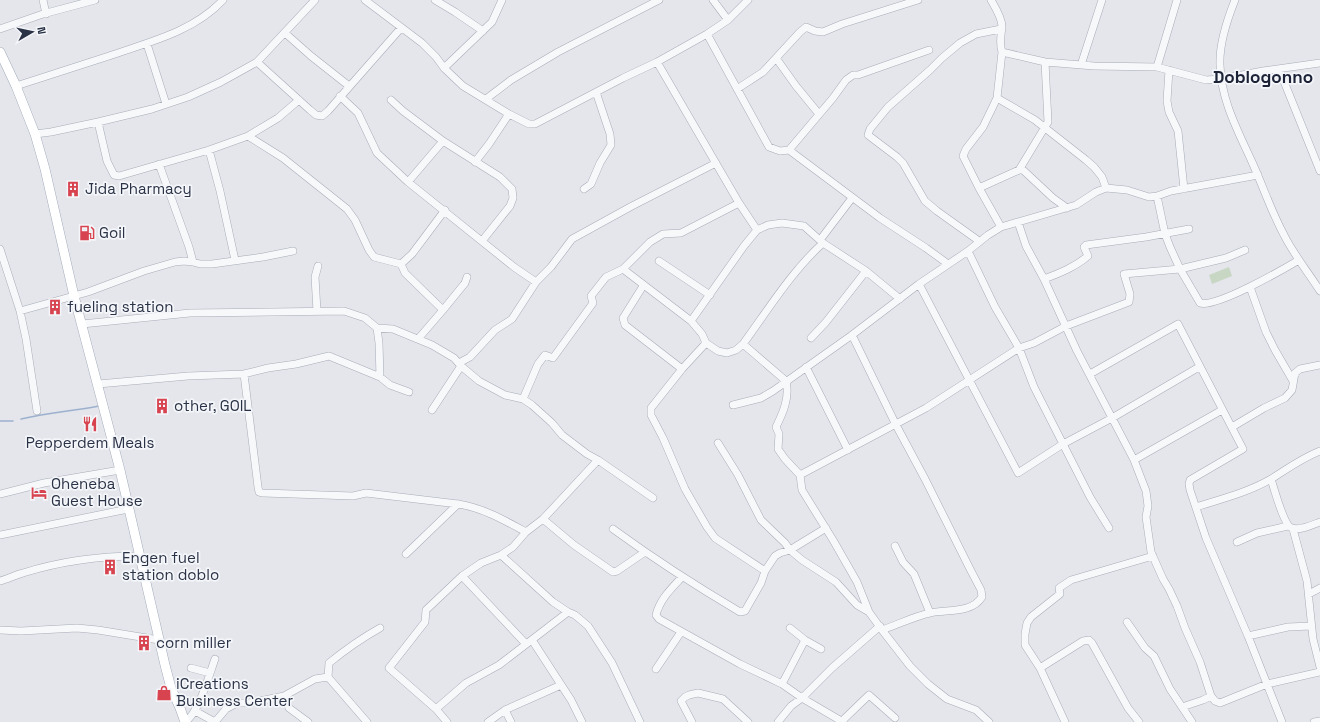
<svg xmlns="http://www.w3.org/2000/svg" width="1320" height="722" viewBox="0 0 1320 722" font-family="'Space Grotesk',sans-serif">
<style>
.green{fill:#c8d7c4}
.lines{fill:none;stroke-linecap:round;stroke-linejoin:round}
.stream{stroke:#9db1ce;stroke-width:1.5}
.minor-casing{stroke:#a8acb7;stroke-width:8}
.major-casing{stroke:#a2aab9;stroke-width:10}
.minor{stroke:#f7f8fa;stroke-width:7}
.major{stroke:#fff;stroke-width:9}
.labels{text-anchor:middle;stroke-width:3.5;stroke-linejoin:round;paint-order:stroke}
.poi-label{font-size:15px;fill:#2a3246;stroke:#f4f6f9;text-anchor:start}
.quarter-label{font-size:17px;font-weight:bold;fill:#1c2337;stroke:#f4f6f9}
</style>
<rect width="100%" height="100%" fill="#e4e6ec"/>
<path class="green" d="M1229 267 1232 276 1212 284 1209 275Z"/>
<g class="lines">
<path class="stream" d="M21 419C47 413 73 411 99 406
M0 421H13"/>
<defs>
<path id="minor" d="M43 0 46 14
M365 0 422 43 436 57 444 68 463 86 509 114 529 124H535L623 78 657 62 707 34 728 20 748 0
M435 0 455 12 483 31
M713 0 728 20
M991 0C995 7 1002 18 1002 27 1001 36 999 43 1002 52L1045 62 1094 66 1157 67 1206 80 1221 79 1263 71 1320 63
M1235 0C1227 20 1219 43 1220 65 1221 100 1238 131 1252 162 1263 186 1271 211 1284 235 1294 255 1308 272 1320 291
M0 29 43 14 95 0
M285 33 311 56 349 86
M707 34 769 147 780 151 789 150 880 218 926 248 948 264
M147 44 166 104
M776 58 796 86 819 114
M257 62 310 110 316 115 322 116 328 111 401 28
M657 62 739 203 757 230
M1081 65 1102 0
M1157 67 1177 0
M444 68 492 22 502 0
M1279 69 1320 171
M1169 70 1167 101 1169 112 1178 131 1184 189
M16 86C47 76 78 66 109 56 149 42 193 32 223 0
M737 89 763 72 800 32 806 27 815 31 823 32 842 24 918 0
M340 96 358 113 377 153 408 182 514 267 536 282
M997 98 1035 120 1086 160 1094 167 1102 177 1106 188
M486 99 511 80 558 52 659 0
M391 100 403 111 443 141 500 177 512 189 513 198 510 206 482 241
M98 122 107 161 114 175 119 176 209 150 248 136 278 118 299 100
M35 134 51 132 98 122 152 109 188 97 221 82 257 62 315 0
M248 136 283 158 347 209 355 220 369 250 374 257 401 264
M209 150 220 191 235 260
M789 150 833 98 846 80 853 75H858L929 50
M475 162 489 144 509 114
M159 164 189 247 193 262
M1019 170 1048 122 1045 62
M408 182 443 141
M979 188 1019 170H1023L1053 198 1067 208
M584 189 591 184 600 163 611 145 610 134 596 92
M1157 196 1165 234 1170 247 1180 269 1200 303C1216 308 1282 270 1299 260
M1018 222 1026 246 1044 279 1077 351 1134 460 1146 491 1148 506 1146 517 1151 552 1163 579 1169 589 1177 606 1185 628 1200 662 1211 696 1215 701 1220 703 1267 684 1320 672
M1001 227 979 188 963 156 966 149 983 127 997 98 1002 52
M820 240 852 198
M979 241 937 211 925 201 903 163 897 157 868 135 870 129 888 107 930 70 942 58 960 43 976 34 1001 29
M0 249 20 311 26 339 37 411
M968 251 995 307 1019 348 1034 387 1063 444 1090 497 1109 528
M659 261 710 295
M401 264 405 273 443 310 418 339
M401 264 412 254 445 210
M623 269 691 321 702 334 706 343 718 351 727 353 736 350 743 344C768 310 791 272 823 243
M1044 279C1060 273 1075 267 1088 256L1084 247 1086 245 1146 237 1189 229
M919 284 1018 473 1063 444 1112 418 1199 367
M643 286 623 318 625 325 682 369
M1250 287 1266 332 1275 350 1293 381
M443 310 465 283 467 277
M20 311 88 292 144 271 175 262 184 261 193 262 200 264H212L263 257 293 251
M317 311 315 277 318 266
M691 321 744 246 757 230 768 225 782 223 804 226 823 243 866 271 900 299
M82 324 190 313 344 311 365 318 377 328 393 329 432 345 454 358 461 366 479 381 505 395 523 399 532 405 552 423 562 435 587 454 598 460 653 498
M377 328 379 343 380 377
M852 335 896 425 925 479 970 569 981 590 982 597C971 614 947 609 930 613 915 616 897 625 882 630
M811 338 826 322 866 271
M706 343 682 369 651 408V415L663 438 685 489 707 527 715 538 765 571
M743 344 786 381C790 397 783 413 776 427L779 434 778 449 785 459 800 475 802 490 833 540 857 582 869 612 882 630 910 666 928 684 947 699 976 710 989 722
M459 363 470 357 495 330 512 319 536 282 551 267 572 239 632 206 716 163
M806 367 848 450
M244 374 258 487 259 492 263 493 353 496 366 493 458 504C483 508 504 520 526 532
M1090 374 1178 324 1243 449 1190 480 1189 484 1190 490 1206 538 1248 636 1282 722
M98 384 188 376 244 374 268 368 296 364 329 356 380 377 390 385 409 392
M523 399 538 364 545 355 553 358 593 303 591 296 606 277 623 269 650 242 663 234 681 233 739 203
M733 405 761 398 773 391 852 335 919 284 968 251 988 235 1001 227 1076 205 1096 192 1106 188 1127 190 1149 197 1157 196 1171 191 1258 175
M432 410 461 366
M1232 427 1264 408 1285 398 1292 390 1295 373 1300 369 1320 365
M718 443 738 475 761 520 785 543 790 550 802 560 836 582 857 605 869 612
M1134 460 1222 410
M800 475 926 408 1019 348 1034 343 1066 326 1129 302 1130 294 1124 274 1180 269 1226 258 1245 250
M1271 479C1274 488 1284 526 1292 528 1300 531 1312 525 1320 522
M0 494 44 483 120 470
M1196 507C1221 499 1249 492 1271 479 1287 469 1302 458 1320 451
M543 519 574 545 613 572 617 571 645 552
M613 529C654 559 696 586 740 612L745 611 761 583 765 571 775 556 780 553 790 550 826 528
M1293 529 1307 581 1313 639 1320 667
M0 535 128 509
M1237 542 1257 533 1288 526
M895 546 903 562 914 574 930 613
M406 554 458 504
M501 555 553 602 568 612 575 615 588 626 612 663 640 722
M462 576 526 644
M682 577C671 589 660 599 656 615L659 619 740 664 782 684 802 698 843 722
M0 581C8 579 15 575 23 573 61 561 100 556 139 556
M1309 594 1320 588
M1127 622 1145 648 1154 656 1170 689 1192 722
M790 628 805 640 821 649
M0 630 21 631 77 628 98 630 159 640
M1248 636 1288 627 1311 626
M532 640 571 700 582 722
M191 668 210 673
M1040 668 1083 641 1089 640 1092 643 1128 708 1139 722
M656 669 681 632
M328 677 367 722
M782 684 805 640
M284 696 289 708 308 722
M1182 707 1203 700 1211 696
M436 709 466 683 499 665 568 612
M505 710 511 722
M195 711 215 722 226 709 237 703H249L284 696 315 679 328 677 329 663C345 650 362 638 380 628
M842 721 869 695 895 718
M185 722C199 713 209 675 215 659
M447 722 436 709 389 668 425 622 426 610 462 576 481 563 501 555 513 547 526 532 543 519 598 460
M488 722 505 710 561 685
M692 722 681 701 685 697 689 695 698 693 723 699 748 722
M778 722 791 706 802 698 832 668 880 626
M1065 722 1040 668 1025 645V634L1027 623 1031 617 1060 594 1059 588 1071 580 1153 556
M1314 722 1320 721"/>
<path id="major" d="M0 52 16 86 35 134 45 169 74 296 120 470 165 665 171 688 180 708 185 722"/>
</defs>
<use href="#minor" class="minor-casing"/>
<use href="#major" class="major-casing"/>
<use href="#minor" class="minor"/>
<use href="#major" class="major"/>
</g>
<defs>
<symbol id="building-bare" viewBox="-9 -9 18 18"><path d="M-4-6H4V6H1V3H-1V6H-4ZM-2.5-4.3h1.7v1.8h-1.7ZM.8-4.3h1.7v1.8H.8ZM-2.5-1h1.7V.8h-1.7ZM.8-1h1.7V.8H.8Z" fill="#d7434f" stroke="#f4f6f9" stroke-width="2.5" paint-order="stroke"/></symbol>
<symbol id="fuel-bare" viewBox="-9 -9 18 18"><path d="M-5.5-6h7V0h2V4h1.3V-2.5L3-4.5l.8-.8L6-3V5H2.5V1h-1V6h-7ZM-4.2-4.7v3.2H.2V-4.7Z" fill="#d7434f" stroke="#f4f6f9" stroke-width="2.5" paint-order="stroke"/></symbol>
<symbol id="restaurant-bare" viewBox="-9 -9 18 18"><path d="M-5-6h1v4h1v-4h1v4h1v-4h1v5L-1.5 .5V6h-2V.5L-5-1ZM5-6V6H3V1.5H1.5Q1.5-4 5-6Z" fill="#d7434f" stroke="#f4f6f9" stroke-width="2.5" paint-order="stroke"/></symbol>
<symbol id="hotel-bare" viewBox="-9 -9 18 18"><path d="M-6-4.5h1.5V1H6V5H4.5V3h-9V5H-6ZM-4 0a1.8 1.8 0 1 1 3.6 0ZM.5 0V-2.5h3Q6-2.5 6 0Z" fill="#d7434f" stroke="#f4f6f9" stroke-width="2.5" paint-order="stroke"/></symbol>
<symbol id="shop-bare" viewBox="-9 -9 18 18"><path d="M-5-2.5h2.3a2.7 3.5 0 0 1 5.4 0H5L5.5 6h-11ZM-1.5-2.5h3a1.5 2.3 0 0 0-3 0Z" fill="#d7434f" stroke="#f4f6f9" stroke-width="2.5" paint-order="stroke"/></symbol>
</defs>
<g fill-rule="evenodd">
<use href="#building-bare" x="62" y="178" width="22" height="22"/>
<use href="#fuel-bare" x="76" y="222" width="22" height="22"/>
<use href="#building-bare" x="44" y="296" width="22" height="22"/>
<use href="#building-bare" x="151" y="395" width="22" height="22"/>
<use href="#restaurant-bare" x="79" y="413" width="22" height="22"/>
<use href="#hotel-bare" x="28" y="482" width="22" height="22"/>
<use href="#building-bare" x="99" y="556" width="22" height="22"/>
<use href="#building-bare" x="133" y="632" width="22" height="22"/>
<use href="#shop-bare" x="153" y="682" width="22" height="22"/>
</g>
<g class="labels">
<g class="poi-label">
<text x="85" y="194">Jida Pharmacy</text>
<text x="99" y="238">Goil</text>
<text x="67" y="312">fueling station</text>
<text x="174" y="411">other, GOIL</text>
<text x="90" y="448" text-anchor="middle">Pepperdem Meals</text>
<text x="51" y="489">Oheneba<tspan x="51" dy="17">Guest House</tspan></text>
<text x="122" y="563">Engen fuel<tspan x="122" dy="17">station doblo</tspan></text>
<text x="156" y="648">corn miller</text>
<text x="176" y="689">iCreations<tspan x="176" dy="17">Business Center</tspan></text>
</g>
<g class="quarter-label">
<text x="1263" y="83">Doblogonno</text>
</g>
</g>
<g transform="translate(32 32) rotate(81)" stroke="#f4f6f9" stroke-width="3" paint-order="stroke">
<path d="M0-3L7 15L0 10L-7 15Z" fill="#2a3246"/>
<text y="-6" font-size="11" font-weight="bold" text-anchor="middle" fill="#2a3246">N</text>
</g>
</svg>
